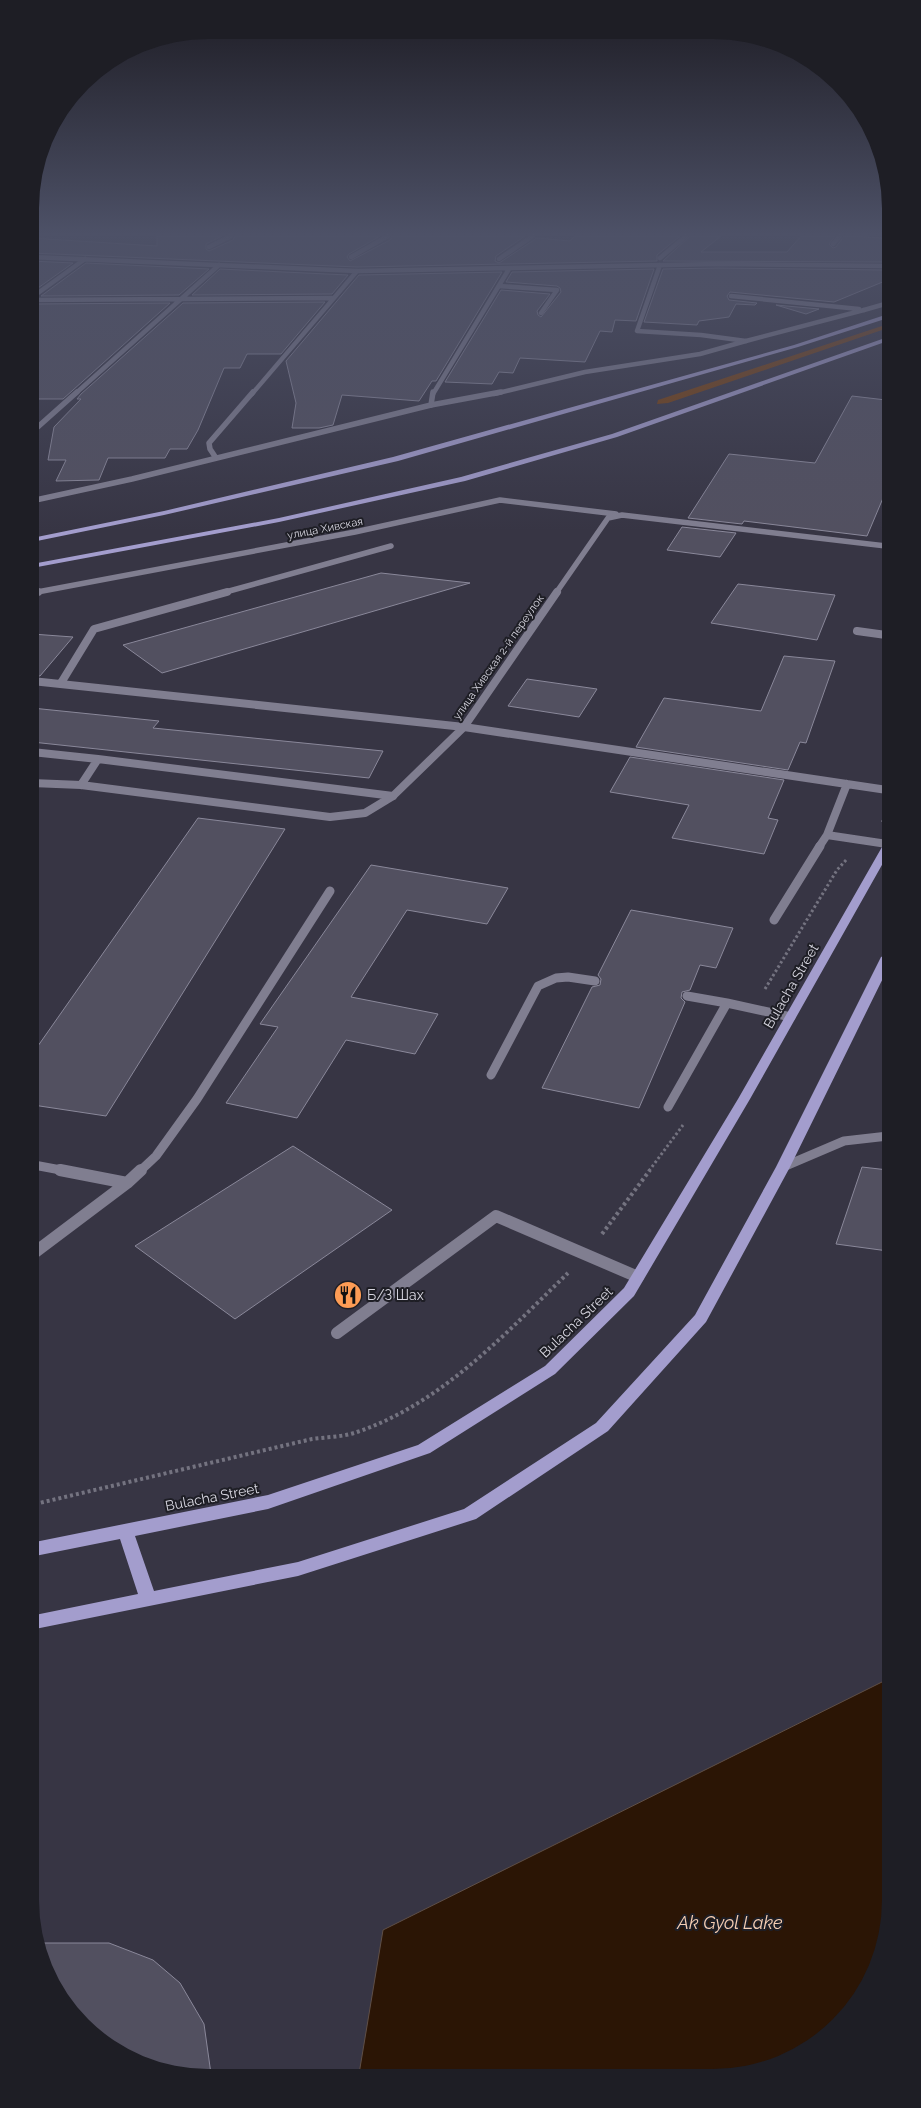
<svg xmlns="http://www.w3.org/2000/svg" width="921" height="2108" viewBox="0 0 921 2108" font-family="Raleway,sans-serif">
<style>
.green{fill:#79400e}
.water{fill:#2b1505;stroke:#5f4f47}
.building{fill:#525060;stroke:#8a889a}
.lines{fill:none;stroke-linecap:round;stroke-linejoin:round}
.path-far2{stroke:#747380;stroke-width:2.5;stroke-dasharray:2 2;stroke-linecap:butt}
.path-far1{stroke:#747380;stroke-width:3;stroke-dasharray:2.5 2.5;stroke-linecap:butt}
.path{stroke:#747380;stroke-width:4;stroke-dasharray:3 3;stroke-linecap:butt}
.lane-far4{stroke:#807e90;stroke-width:4.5}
.lane-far3{stroke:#807e90;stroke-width:5.5}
.lane-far2{stroke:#807e90;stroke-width:8}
.lane-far1{stroke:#807e90;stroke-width:9}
.lane{stroke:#807e90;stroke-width:12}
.street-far2{stroke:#807e90;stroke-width:4.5}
.street-far1{stroke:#807e90;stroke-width:5.5}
.street{stroke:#807e90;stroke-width:8}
.primary{fill:#a39dcd;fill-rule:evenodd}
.labels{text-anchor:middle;stroke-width:4;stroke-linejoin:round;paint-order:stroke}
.far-street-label{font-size:11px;fill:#d7d6e0;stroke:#1e1e25}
.street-label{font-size:14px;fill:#d7d6e0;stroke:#1e1e25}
.poi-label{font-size:14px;fill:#d7d6e0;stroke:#1e1e25;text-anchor:start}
.near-water-label{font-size:18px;font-style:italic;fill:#f6ceb3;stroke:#1e1e25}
</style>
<rect width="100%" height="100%" fill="#373544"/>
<path class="green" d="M885 325V329L668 403 657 404 658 400Z"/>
<path class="water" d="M890 1678 891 1912 881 1958 854 2009 812 2048 760 2072 359 2074 383 1930Z"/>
<path class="building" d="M157 236H222L206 244V249L209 251 233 240 235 236H380L349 254 347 257 350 261 390 240 392 236H525L496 256 495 261 499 263 537 238 570 241 575 236H680L657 255V261L357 267 31 253V238L157 246Z
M690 236H721L701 252H787L801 236H835L829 244 833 248 836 247 844 236 885 238V262L663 261Z
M31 261 73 263 31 293Z
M86 263 209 269 179 295 41 296Z
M718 268 885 270V281L834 302 730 292 727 296 729 300 757 303 755 305 736 304 729 317 699 321 697 325 644 322 663 269Z
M220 269 348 275 332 294 192 295Z
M654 269 636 321 615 320 612 332 600 331 585 362 520 358 513 373 499 372 492 384 445 382 501 290 550 294 537 311 538 315 541 317 561 292 560 288 557 286 506 282 512 272Z
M502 272 436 381H432L419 401 342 395 333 425 319 428H292L296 403 286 361 359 275Z
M325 302 281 354H247L240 368H224L198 430 187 449H170L165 458H108L99 480 56 481 66 460H48L54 427 81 399H77L81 394 183 303Z
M170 303 63 399H31V304Z
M776 305 819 309 806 314Z
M852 396 886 400V491L867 536 744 521 742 524 688 518 729 454 815 463Z
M682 527 736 533 720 557 667 550Z
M381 573 470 583 162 673 123 645Z
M738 584 835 595 817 640 711 623Z
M32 634 73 637 40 676 32 675Z
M784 656 835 661 806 743 800 742 788 770 636 747 664 698 761 711Z
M527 679 597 689 579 717 508 706Z
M32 708 159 721 153 728 383 751 369 778 32 742Z
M630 757 784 780 768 818 778 820 764 854 672 838 689 805 610 792Z
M198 818 285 829 106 1116 33 1105V1053Z
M371 865 508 888 487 924 407 910 351 997 438 1014 415 1054 346 1040 297 1118 226 1103 278 1027 260 1024Z
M631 910 733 928 716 968 700 965 690 990 682 992 681 998 685 1002 639 1108 542 1088 592 987 600 985 601 979 598 975Z
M293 1146 392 1210 235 1319 135 1246Z
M862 1167 888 1170V1251L836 1244Z
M36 1943H109L153 1960 180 1983 204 2024 211 2074 173 2075 90 2034 60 1999Z"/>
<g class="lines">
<path class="path-far2" d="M882 822 887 814"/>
<path class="path-far1" d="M765 989 837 870 847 859
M649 1171 683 1125"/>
<path class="path" d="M602 1234 650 1170
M35 1504 312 1439C327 1437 343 1437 357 1432 441 1404 506 1333 568 1273"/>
<path class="lane-far4" d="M499 286 557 290 541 313
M864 310 885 304
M494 394 585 372 700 354 746 341"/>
<path class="lane-far3" d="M431 405 501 392"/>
<path class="lane-far2" d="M857 631 886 635
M464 727 887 790
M32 752 98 759 81 785
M98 759 393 796
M32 783 81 785 330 817 365 813 393 796
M847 784 827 835 887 844
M819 847 827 835"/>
<path class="lane-far1" d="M774 920 820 846
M882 967 888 986
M687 996 727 1003
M491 1075 538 986 556 978 568 977 595 981
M668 1107 727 1003 791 1017
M34 1165 66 1171
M783 1167 844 1141 888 1136
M140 1171 156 1156 197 1099 330 891"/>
<path class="lane" d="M60 1170 127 1183
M34 1253 127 1183 141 1170
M337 1333 496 1216 638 1277"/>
<path class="street-far2" d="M833 244 840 236
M209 247 231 236
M31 257 357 271 718 264 885 266
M351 257 388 236
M660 258 686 236
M499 259 533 236
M660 265 637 331 701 335 746 341 864 310
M731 296 859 309
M31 298 85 259
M31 300 332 298
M75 394 219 265
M252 394 357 271
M433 394 509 269"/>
<path class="street-far1" d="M31 433 77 392
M216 458 210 449 209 443 253 392
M31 501 132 479 431 405 433 392
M32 593 355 532 500 500 616 514
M222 593 391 546
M556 593 608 518 622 515 886 546"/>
<path class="street" d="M32 593 38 592
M32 681 464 727
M61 683 94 629 227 592
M393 796 464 727 557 592"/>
<path class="primary" d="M885 315V319L798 347 398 461 164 515 32 542V538L164 511 393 457 794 345Z
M885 338V342L617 437 465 481 279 522 32 568V564L279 518 461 477 612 434Z
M887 844V856L750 1099 634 1296 555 1374 430 1453 268 1509 135 1536 154 1591 298 1562 464 1509 596 1423 695 1315 776 1167 881 957 887 954 888 968 790 1167 706 1322 608 1431 476 1519 298 1576 35 1629V1615L138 1594 120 1539 35 1556V1542L268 1495 418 1445 545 1366 624 1288 738 1099 882 847Z"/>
</g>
<linearGradient id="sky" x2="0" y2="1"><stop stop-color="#1e1d25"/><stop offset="0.44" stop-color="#4d5167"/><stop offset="1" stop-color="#4d5167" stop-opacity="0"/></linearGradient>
<rect width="921" height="531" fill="url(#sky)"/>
<defs>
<symbol id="restaurant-disc" viewBox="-11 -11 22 22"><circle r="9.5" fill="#fd9c55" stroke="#1e1e25"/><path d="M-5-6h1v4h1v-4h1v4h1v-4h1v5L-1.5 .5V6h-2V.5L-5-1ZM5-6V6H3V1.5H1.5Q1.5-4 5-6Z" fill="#111"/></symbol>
</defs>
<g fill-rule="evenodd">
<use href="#restaurant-disc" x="332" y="1279" width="32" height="32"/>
</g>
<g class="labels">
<g class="far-street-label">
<text transform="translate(325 528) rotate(-11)" y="4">улица Хивская</text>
<text transform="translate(498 657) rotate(-55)" y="4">улица Хивская 2-й переулок</text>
</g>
<g class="street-label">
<text transform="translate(791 986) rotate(-60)" y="5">Bulacha Street</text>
<text transform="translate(576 1322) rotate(-44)" y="5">Bulacha Street</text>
<text transform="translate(212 1497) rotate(-11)" y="5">Bulacha Street</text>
</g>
<g class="poi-label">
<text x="367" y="1300">Б/З Шах</text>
</g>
<g class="near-water-label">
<text x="730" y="1929">Ak Gyol Lake</text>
</g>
</g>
<path d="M0 0H921V2108H0ZM208 39H713A169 169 0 0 1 882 208V1900A169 169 0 0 1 713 2069H208A169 169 0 0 1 39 1900V208A169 169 0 0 1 208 39Z" fill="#1e1e25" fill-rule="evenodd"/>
</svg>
